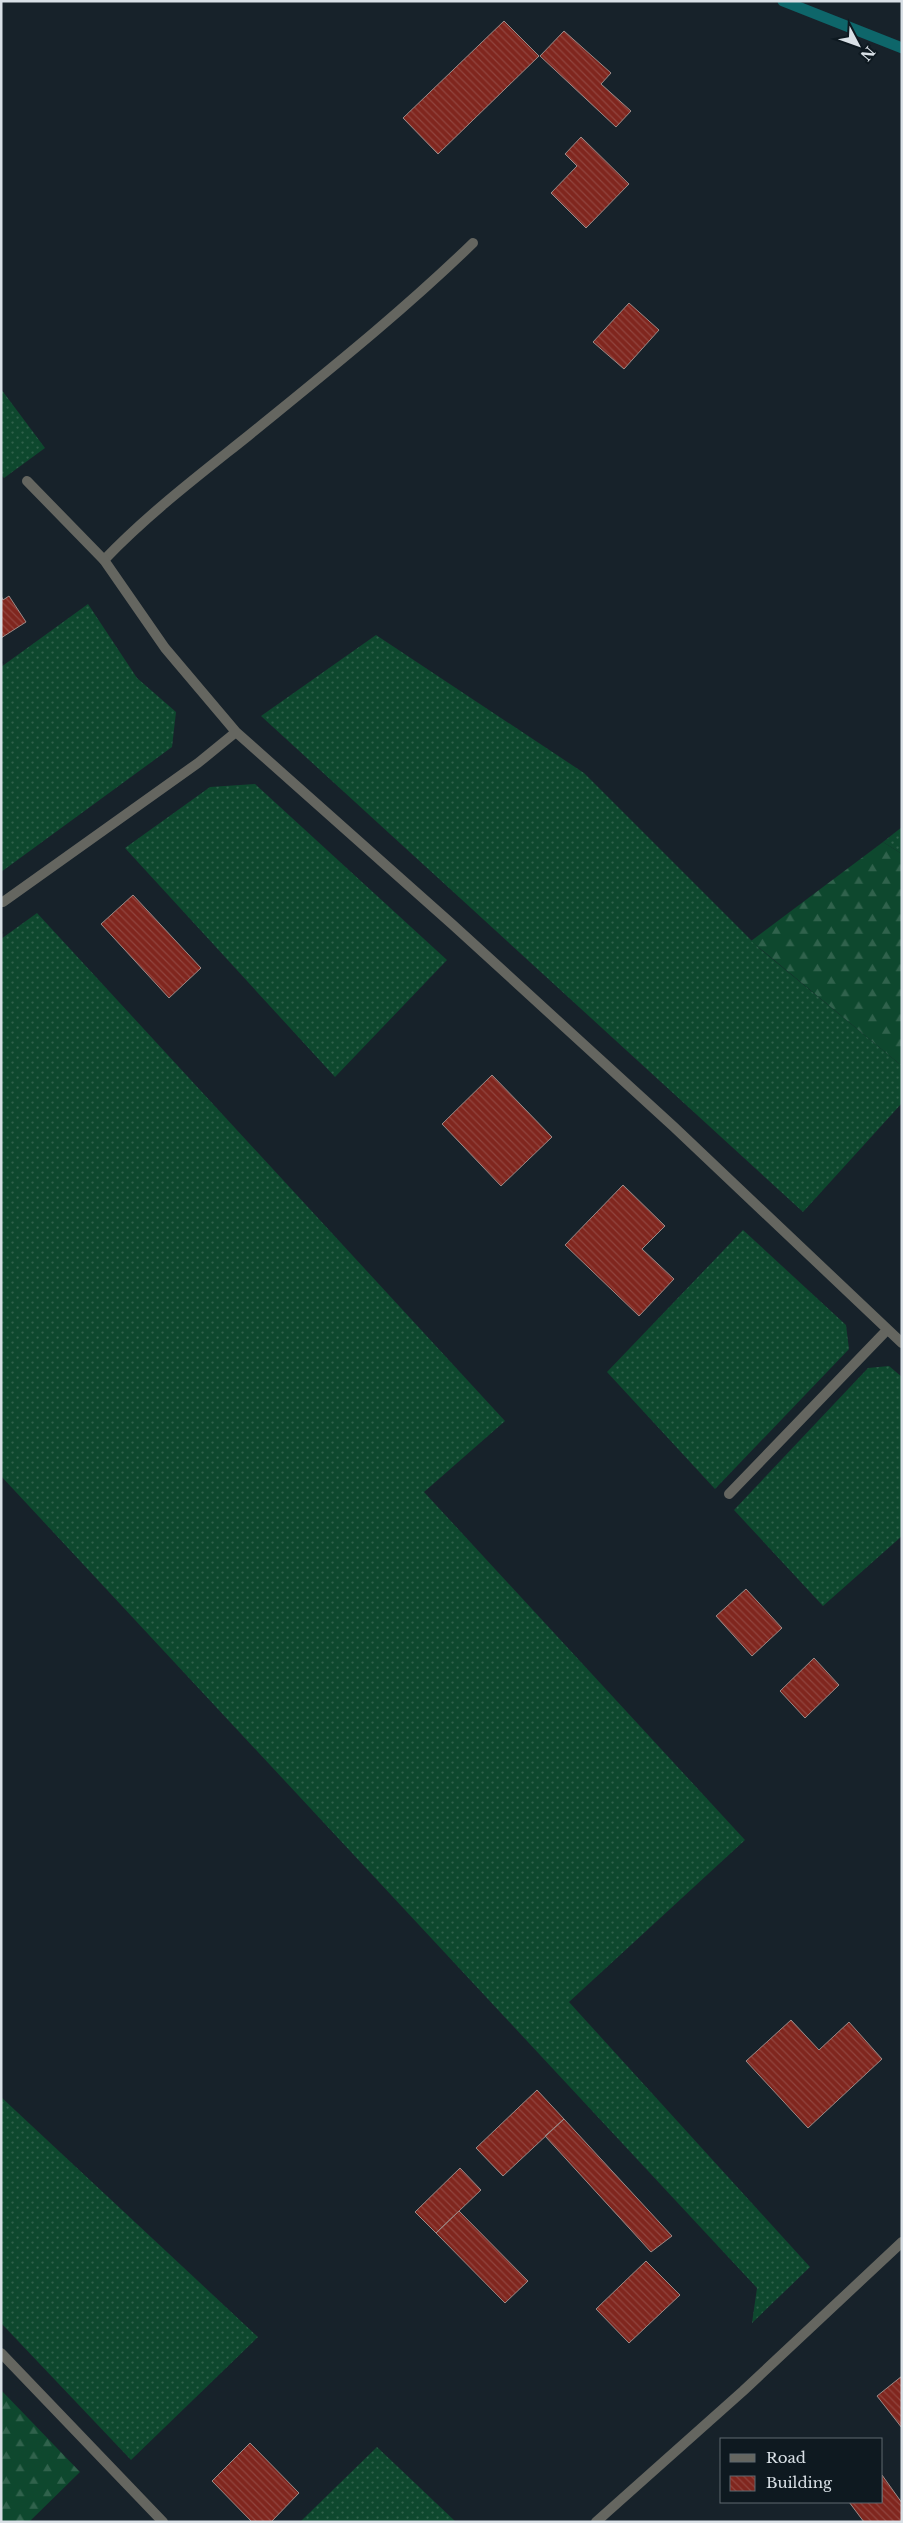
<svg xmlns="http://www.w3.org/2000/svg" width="903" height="2523" viewBox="0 0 903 2523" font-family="'Libre Baskerville',serif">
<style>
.grass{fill:url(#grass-dots)}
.forest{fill:url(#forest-firs)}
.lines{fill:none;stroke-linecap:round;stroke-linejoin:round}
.stream{stroke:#0e666a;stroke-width:11}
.building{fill:url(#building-back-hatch);stroke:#9c8b88}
.service{stroke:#656660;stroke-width:10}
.minor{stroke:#656660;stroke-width:10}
</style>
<defs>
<pattern id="grass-dots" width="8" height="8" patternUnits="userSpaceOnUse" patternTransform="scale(1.25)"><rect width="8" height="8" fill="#0e482e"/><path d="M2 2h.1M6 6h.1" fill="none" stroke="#30624c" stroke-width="1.8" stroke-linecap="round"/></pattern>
<pattern id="forest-firs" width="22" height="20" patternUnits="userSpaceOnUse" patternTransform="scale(1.25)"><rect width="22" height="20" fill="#0e482e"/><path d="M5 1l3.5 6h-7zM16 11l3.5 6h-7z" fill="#30624c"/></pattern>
<pattern id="building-back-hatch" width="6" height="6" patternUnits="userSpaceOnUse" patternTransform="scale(1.25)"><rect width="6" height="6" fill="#80261e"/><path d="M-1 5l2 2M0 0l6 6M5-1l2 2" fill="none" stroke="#91453f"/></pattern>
</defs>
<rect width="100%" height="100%" fill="#17222a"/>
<path class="grass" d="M1 389 45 448 4 478 1 475Z
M88 604 137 678 176 712 172 747 1 872V667Z
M376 635 584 773 759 948 902 1066V1103L803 1212 261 716Z
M255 784 447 960 335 1077 125 848 210 787Z
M902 827V854L883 842Z
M37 913 505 1421 424 1492 745 1840 569 2002 810 2267 752 2323 757 2288 1 1476V939Z
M743 1230 846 1325 849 1349 715 1489 607 1372Z
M889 1366 902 1377V1536L823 1606 734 1510 868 1368Z
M1 2097 258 2337 131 2460 1 2323Z
M377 2447 456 2522H300Z"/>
<path class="forest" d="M883 842 902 854V1066L751 941Z
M1 2390 80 2472 29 2522H1Z"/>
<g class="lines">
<path class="stream" d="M783 1 902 48"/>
</g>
<path class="building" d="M504 21 539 56 438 154 403 118Z
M564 31 611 73 601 84 631 111 616 127 540 56Z
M581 137 629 184 586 228 551 193 577 166 565 154Z
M629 303 659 330 624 369 593 342Z
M1 596 3 600 9 596 26 622 1 638Z
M133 895 201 968 169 998 101 924Z
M492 1075 552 1137 501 1186 442 1124Z
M623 1185 665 1226 642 1249 674 1279 639 1316 565 1245Z
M746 1589 782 1628 752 1656 716 1616Z
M814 1658 839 1685 805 1718 780 1691Z
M791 2020 819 2050 849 2022 882 2059 808 2128 746 2061Z
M537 2090 564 2119 503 2176 476 2148Z
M564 2119 672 2236 651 2252 545 2136Z
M460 2168 481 2190 436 2233 415 2212Z
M459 2211 528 2281 505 2303 436 2233Z
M646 2261 680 2295 629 2343 596 2309Z
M902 2376V2428L877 2396Z
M250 2443 299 2493 271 2522H252L212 2481Z
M882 2475 902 2503V2522H864L849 2502H882Z"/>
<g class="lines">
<path class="service" d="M104 560C148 514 198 476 248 436 324 374 402 312 473 243"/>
<path class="minor" d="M27 481 104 560 165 648 236 732 453 925 674 1127 902 1343
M3 902 198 763 236 732
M729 1494 887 1330
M1 2353 163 2522
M596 2522 743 2391 902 2242"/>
</g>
<rect width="903" height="2523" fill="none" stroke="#d9e0e6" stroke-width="5"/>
<rect x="720" y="2438" width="162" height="65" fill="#0e1920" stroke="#5f696f"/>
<rect x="730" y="2454" width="25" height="8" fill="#656660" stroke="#5f696f"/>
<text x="766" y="2463" font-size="15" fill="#d9e0e6">Road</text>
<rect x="730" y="2476" width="25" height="15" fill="url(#building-back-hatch)" stroke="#5f696f"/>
<text x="766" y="2488" font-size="15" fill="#d9e0e6">Building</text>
<g transform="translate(858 45) rotate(131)" stroke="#0e1920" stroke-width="4" paint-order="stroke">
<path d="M0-4L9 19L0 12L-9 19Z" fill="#d9e0e6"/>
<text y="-8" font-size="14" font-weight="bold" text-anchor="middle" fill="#d9e0e6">N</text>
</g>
</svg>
